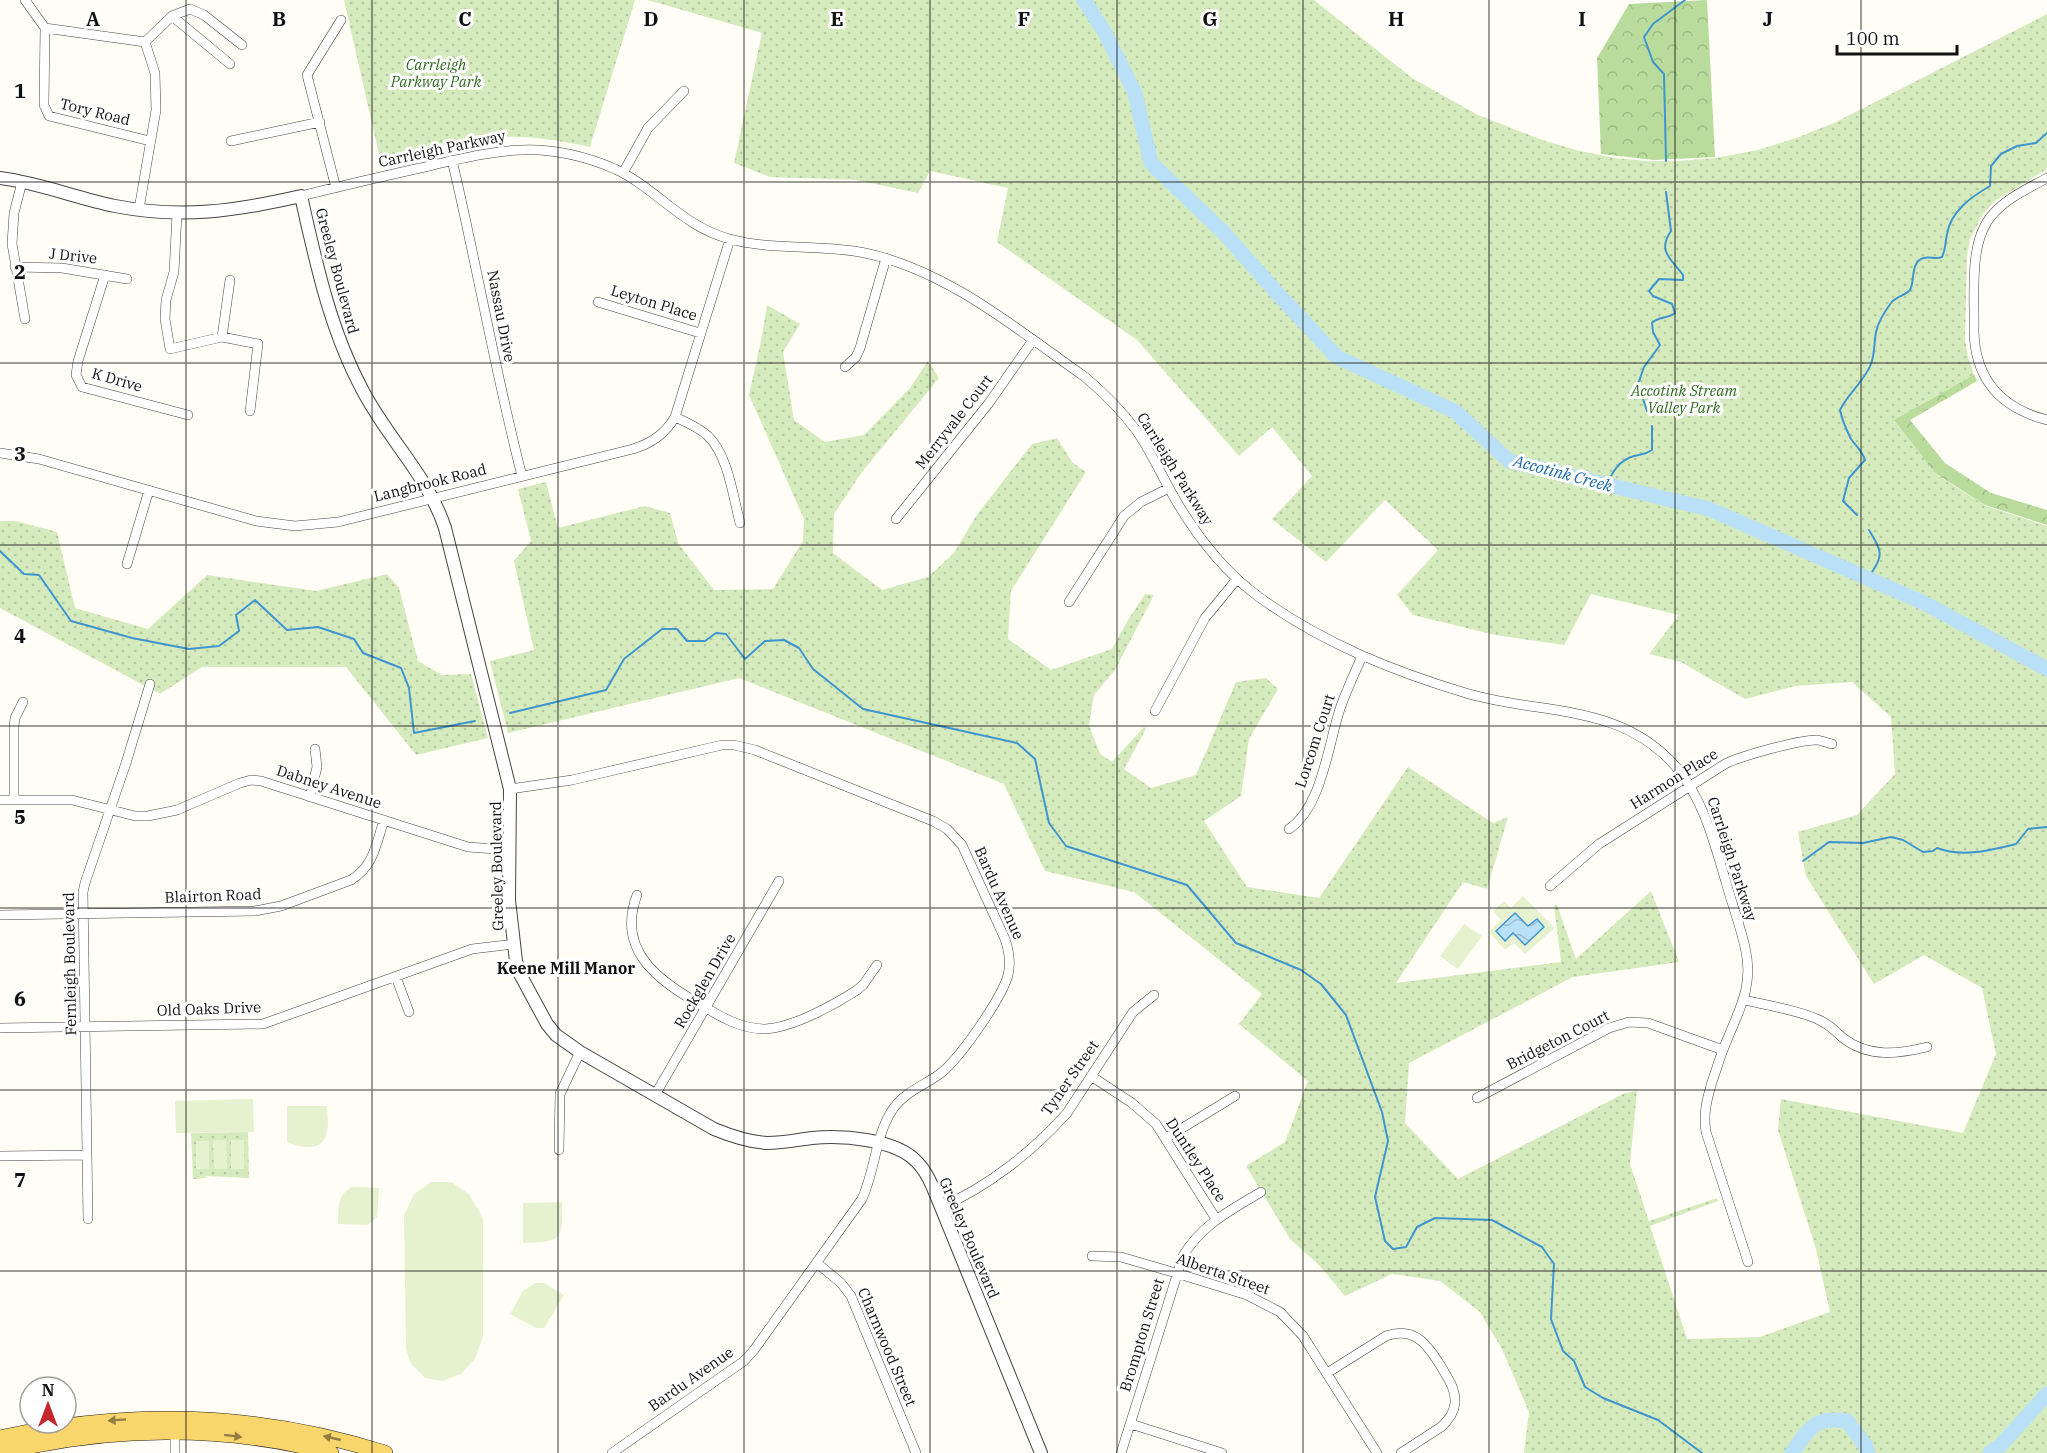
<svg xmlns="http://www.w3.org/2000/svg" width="2047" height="1453" viewBox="0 0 2047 1453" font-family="'IBM Plex Serif',serif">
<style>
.forest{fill:url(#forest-crowns)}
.park{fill:url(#park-dots)}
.pitch{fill:#e6f2cf}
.water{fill:url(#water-waves);stroke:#3f96cf;stroke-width:1.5}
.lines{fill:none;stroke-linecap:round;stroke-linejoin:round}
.stream{stroke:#3f96cf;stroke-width:2}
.river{stroke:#b9e0f7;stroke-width:15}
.minor-casing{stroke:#444;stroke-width:10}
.tertiary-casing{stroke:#444;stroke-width:14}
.primary-casing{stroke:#222;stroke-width:16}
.minor{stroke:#fff;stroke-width:9}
.tertiary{stroke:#fff;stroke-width:12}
.primary{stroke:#f9d66b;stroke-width:15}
.oneway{fill:#917d42}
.grid{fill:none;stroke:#111;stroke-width:1.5;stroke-opacity:0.55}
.labels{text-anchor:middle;stroke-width:6;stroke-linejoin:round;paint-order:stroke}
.park-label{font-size:15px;font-style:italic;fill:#2f6b1f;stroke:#fff}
.street-label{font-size:15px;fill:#111;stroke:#fff}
.water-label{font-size:16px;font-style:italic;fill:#1768a6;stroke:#fff}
.neighbourhood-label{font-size:16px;font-weight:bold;fill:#111;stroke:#fff}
.grid-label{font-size:20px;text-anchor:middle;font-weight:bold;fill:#111;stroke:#fff;stroke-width:6;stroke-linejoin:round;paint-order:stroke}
</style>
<defs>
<pattern id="forest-crowns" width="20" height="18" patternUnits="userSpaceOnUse" patternTransform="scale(1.5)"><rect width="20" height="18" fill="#b9dc9c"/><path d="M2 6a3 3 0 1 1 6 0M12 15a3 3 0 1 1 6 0" fill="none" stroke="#9ebc85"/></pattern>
<pattern id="park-dots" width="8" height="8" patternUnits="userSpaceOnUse" patternTransform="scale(1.5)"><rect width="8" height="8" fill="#d5ebbd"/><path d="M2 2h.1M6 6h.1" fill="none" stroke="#b6c8a1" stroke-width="1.8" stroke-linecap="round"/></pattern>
<pattern id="water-waves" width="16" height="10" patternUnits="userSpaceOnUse" patternTransform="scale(1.5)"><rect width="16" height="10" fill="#b9e0f7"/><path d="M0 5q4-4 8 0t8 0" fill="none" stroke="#9ebfd3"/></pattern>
</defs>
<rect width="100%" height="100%" fill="#fffdf5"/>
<path class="forest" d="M1707 0 1715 157 1654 160 1601 154 1597 58 1629 4Z
M1974 374 1977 381 1910 420 1945 463 1991 493 2047 510V525L1985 505 1935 473 1893 419Z"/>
<path class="park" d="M344 0H635L590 147C560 141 533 136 503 137 462 137 420 153 381 163Z
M648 0H1314L1412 78 1478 115 1545 141 1580 151 1615 158 1647 161H1679L1715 158 1758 150 1799 137 1836 122 2047 14V169L1995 201 1983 214 1970 239 1967 256 1965 340 1968 357 1974 375 1894 420 1936 474 1986 506 2047 526V1453H1524L1529 1412 1502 1349 1480 1312 1440 1281 1392 1274 1345 1296 1320 1266 1290 1239 1246 1166 1285 1142 1308 1081 1239 1024 1262 994 1134 892 1045 871 1004 784 739 678 508 733 490 661 534 650 514 561 531 541 518 489 546 482 558 528 645 506 670 513 678 543 714 590 773 589 803 541 804 519 749 395 762 336 767 305 800 324 783 352 794 420 825 442 864 435 910 388 928 361 939 378 862 472 834 514 833 553 882 590 928 577 954 553 976 516 1032 444 1057 438 1072 462 1086 472 1011 591 1008 639 1051 670 1112 649 1128 620 1145 594 1154 595 1115 670 1094 695 1089 725 1100 754 1112 762 1144 727 1146 729 1124 769 1151 788 1196 775 1236 682 1266 678 1278 689 1249 739 1241 796 1204 821 1247 887 1319 898 1408 767 1493 823 1508 817 1487 889 1463 882 1396 983 1561 962 1554 905H1557L1576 959 1651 891 1679 962 1573 977 1409 1063 1405 1123 1458 1179 1625 1093 1637 1091 1630 1164 1649 1221 1717 1198 1718 1201 1650 1226 1687 1339 1760 1337 1830 1312 1816 1249 1778 1130 1781 1099 1963 1133 1996 1054 1982 988 1924 955 1874 984 1806 876 1798 832 1857 815 1895 774 1891 717 1852 682 1795 686 1745 699 1681 662 1649 654 1679 615 1591 594 1564 645 1495 635 1413 615 1397 595 1438 550 1385 500 1326 562 1272 519 1312 476 1272 427 1239 456 1137 340 997 242 1008 188 930 171 918 193 856 180 770 177 734 163 762 33Z
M0 521H16L57 532 75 608 148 629 207 575 316 591 387 574 399 588 418 661 442 675 471 674 488 738 416 755 346 667H202L160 694 0 608Z
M248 1132 249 1178 206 1176V1178L193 1179 191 1133Z"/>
<path class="pitch" d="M1523 896 1555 928 1525 954 1514 943 1505 950 1489 932 1501 920 1493 911 1504 901 1511 908Z
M1464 924 1482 936 1458 969 1440 956Z
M253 1099 254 1132 176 1133 175 1101Z
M327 1106C327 1114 329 1123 327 1131 324 1153 301 1148 287 1142V1106Z
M213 1140H226L227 1169H214Z
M231 1140H244V1169H231Z
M196 1141H209V1169H196Z
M431 1182H451L469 1194 483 1218V1336L475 1359 461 1374 442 1381 425 1378 411 1364 406 1349 404 1215 414 1194Z
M352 1187 379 1188 377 1217 368 1225 338 1224C339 1207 336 1196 352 1187Z
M562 1202C563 1240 562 1242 523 1243V1203Z
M535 1283H544L564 1295 544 1328H536L510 1314 523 1291Z"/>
<path class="water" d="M1515 913 1528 926 1537 919 1544 927 1525 945 1513 933 1505 941 1496 931Z"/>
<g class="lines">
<path class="stream" d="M1666 161 1664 74 1653 62 1644 37 1653 24 1685 0
M1647 411 1638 384 1644 367 1660 345 1653 332 1652 323C1658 316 1668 319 1675 313L1672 304 1653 296 1649 291 1659 279 1683 280V275C1671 259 1657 251 1671 231L1666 192
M1608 485C1611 472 1620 460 1634 456 1641 454 1645 455 1652 450V426
M1857 515 1843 501 1849 478 1865 460C1863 452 1856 446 1851 439 1846 429 1842 420 1840 410 1848 393 1864 382 1871 364 1875 354 1874 342 1876 332 1878 323 1885 311 1891 303 1896 296 1905 296 1910 290 1915 282 1910 261 1924 258 1931 256 1935 260 1942 257 1946 249 1945 243 1947 234 1951 211 1971 197 1990 186L1991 166 2001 154 2017 146 2036 143 2047 133
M0 551 24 574 39 575 71 621 132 638 189 649 219 646 239 631 236 615 255 600 287 630 318 627 354 639 363 653 401 668 409 688 414 733 475 721
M1868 579C1883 554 1884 555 1869 530
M510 713 606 690 624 659 662 629H677L687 641H705L716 633 726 634 745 659 765 641 784 640 799 648 813 669 863 709 1017 743 1035 759 1049 823 1066 846 1187 885 1236 943 1301 970 1321 984 1346 1015 1382 1112 1388 1141 1375 1197 1385 1241 1393 1249 1406 1247 1417 1227 1435 1218 1492 1220 1542 1247 1554 1264 1551 1319 1563 1351 1574 1361 1585 1387 1603 1398 1658 1420 1702 1453
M1803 861 1829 842 1863 843 1891 837 1903 840 1923 852 1933 851 1937 848C1963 858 1990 850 2016 844L2028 829 2047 827"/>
<path class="river" d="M1084 0 1105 33 1135 93 1151 163 1223 232 1277 293 1337 357 1456 412 1509 461 1709 509 1924 603 2047 669
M1792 1453C1809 1428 1815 1416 1847 1421L1865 1445 1868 1453
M1990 1453 2000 1446 2047 1394"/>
<defs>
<path id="minor" d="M25 0 45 28 145 42
M172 16 230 64
M45 28 44 105 49 116 150 141
M145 42 172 16 190 9 204 15 242 45
M231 141 320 122
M452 160C477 265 495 372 522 476
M623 173 648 128 684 91
M2047 178C2029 188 2007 198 1993 214 1968 241 1975 295 1974 331 1975 380 2001 408 2047 420
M22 182 14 213 12 244 25 319
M336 188 307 75 341 20
M301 196C341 186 380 177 420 168 494 151 541 137 615 169 656 188 683 227 730 239 774 251 821 244 865 253 947 270 1018 330 1085 377 1104 393 1121 410 1136 430 1152 453 1163 479 1178 504 1199 539 1226 573 1259 597 1322 643 1395 672 1469 694 1543 715 1622 703 1677 768 1704 801 1714 842 1726 882 1732 904 1740 925 1745 947 1755 988 1737 1013 1723 1050 1719 1060 1716 1071 1712 1082 1707 1099 1703 1114 1706 1132L1748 1262
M139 209 156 110 155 73 145 42
M177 214 174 272 166 300 165 319 170 349 222 337 258 344 250 411
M15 267 62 268 127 279
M105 275 78 361 76 375 82 387 188 415
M598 302 700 333
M222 337 230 280
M845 367 856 357 860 348 886 258
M675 417C686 422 698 427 708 436 728 455 733 496 740 523
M0 453 39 459 256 521 295 526 338 522 633 449C652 443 665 434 675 417L730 239
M896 519 989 403 1033 340
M127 564 149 490
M1069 602 1124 516 1141 502 1169 488
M1155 711 1205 618 1237 579
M510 789 572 780 722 745H734L755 750 933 821 947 829 962 845 1005 939C1009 951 1011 963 1008 975 1002 998 960 1058 941 1073 924 1086 903 1092 891 1112 875 1138 875 1171 862 1199L754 1350 744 1361 612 1453
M310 797 317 767 315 749
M0 800H72L135 816H148L177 810 240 783 251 780 261 781 468 847 509 850
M14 800V726L15 718 23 702
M1289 829C1321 808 1328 747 1339 712 1345 693 1354 675 1362 656
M1550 886 1599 844 1725 764C1741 756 1801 739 1818 740 1822 741 1827 743 1832 744
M637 895C616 951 658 980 701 1005 721 1017 741 1029 765 1029 792 1028 834 1005 857 990L863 985 877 965
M0 915 255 911 281 906 351 880C374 866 376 844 384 820
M396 977 409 1012
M1745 1000C1768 1006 1795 1009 1817 1019 1828 1023 1835 1031 1843 1038 1869 1058 1898 1054 1927 1047
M0 1028 263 1024 472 949 514 944
M1091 1076 1132 1103 1156 1124 1216 1219
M655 1095 779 881
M1477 1098 1609 1028 1629 1022 1648 1023 1723 1050
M1166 1138 1235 1096
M559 1150 560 1094 580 1052
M0 1156 87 1155
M941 1207C988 1187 1033 1151 1067 1113L1133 1012 1154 995
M88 1219 83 892 85 883 126 763 150 684
M1092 1256 1121 1257 1176 1273 1247 1295 1280 1312 1303 1336 1377 1453
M817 1263 841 1283 851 1296 916 1453
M1327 1373 1386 1336C1415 1326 1428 1345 1442 1368 1448 1379 1456 1389 1455 1403 1454 1412 1448 1421 1441 1427L1401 1453
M1131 1424 1222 1453
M175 1429V1453
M1121 1453 1183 1256C1201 1225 1231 1210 1261 1192"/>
<path id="tertiary" d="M0 178C40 183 76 198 115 206 181 219 236 211 301 196 316 263 330 330 363 391 388 439 428 476 445 528L510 789 509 900 516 961 521 976 547 1024 556 1035 580 1052 714 1129C731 1136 748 1142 767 1143 782 1143 797 1140 812 1138 842 1135 896 1139 917 1162 929 1174 934 1191 941 1207L1041 1453"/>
<path id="primary" d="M0 1438C129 1409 259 1413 385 1453
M0 1453C107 1426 224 1424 331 1453"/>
</defs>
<use href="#minor" class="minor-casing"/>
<use href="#tertiary" class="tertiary-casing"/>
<use href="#primary" class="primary-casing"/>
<use href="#minor" class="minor"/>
<use href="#tertiary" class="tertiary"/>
<use href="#primary" class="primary"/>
</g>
<defs><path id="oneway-solid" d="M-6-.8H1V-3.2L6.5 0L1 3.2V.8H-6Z" transform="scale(1.5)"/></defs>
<g class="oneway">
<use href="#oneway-solid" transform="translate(117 1420) rotate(176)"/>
<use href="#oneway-solid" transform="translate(233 1436) rotate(7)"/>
<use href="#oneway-solid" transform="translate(332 1438) rotate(-167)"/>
</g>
<path class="grid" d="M186 0V1453M372 0V1453M558 0V1453M744 0V1453M930 0V1453M1117 0V1453M1303 0V1453M1489 0V1453M1675 0V1453M1861 0V1453M0 182H2047M0 363H2047M0 545H2047M0 726H2047M0 908H2047M0 1090H2047M0 1271H2047"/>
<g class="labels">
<g class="park-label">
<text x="436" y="70">Carrleigh<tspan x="436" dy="17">Parkway Park</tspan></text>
<text x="1684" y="396">Accotink Stream<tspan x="1684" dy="17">Valley Park</tspan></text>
</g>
<g class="street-label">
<text transform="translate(95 112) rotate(14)" y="5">Tory Road</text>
<text transform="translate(442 149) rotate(-12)" y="5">Carrleigh Parkway</text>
<text transform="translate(73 256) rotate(6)" y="5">J Drive</text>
<text transform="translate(337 271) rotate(75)" y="5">Greeley Boulevard</text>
<text transform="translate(654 303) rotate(17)" y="5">Leyton Place</text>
<text transform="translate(501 316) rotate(79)" y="5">Nassau Drive</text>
<text transform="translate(117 380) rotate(16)" y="5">K Drive</text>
<text transform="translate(954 422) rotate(-52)" y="5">Merryvale Court</text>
<text transform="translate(1175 469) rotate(58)" y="5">Carrleigh Parkway</text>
<text transform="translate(430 483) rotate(-14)" y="5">Langbrook Road</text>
<text transform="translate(1315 741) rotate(-72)" y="5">Lorcom Court</text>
<text transform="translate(1674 779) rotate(-32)" y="5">Harmon Place</text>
<text transform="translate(329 787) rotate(18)" y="5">Dabney Avenue</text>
<text transform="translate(1732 859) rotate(72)" y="5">Carrleigh Parkway</text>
<text transform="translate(497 866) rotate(-91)" y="5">Greeley Boulevard</text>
<text transform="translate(999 893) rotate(66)" y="5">Bardu Avenue</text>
<text transform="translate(213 896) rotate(-2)" y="5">Blairton Road</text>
<text transform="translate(70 964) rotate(-91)" y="5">Fernleigh Boulevard</text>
<text transform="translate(705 981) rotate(-60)" y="5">Rockglen Drive</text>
<text transform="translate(209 1009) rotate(-2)" y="5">Old Oaks Drive</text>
<text transform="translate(1558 1040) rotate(-27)" y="5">Bridgeton Court</text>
<text transform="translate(1070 1078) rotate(-55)" y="5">Tyner Street</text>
<text transform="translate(1196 1160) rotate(57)" y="5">Duntley Place</text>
<text transform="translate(969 1238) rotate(67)" y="5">Greeley Boulevard</text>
<text transform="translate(1223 1274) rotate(19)" y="5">Alberta Street</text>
<text transform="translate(1142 1335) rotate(-73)" y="5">Brompton Street</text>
<text transform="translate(887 1347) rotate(67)" y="5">Charnwood Street</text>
<text transform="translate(691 1379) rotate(-35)" y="5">Bardu Avenue</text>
</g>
<g class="water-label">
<text transform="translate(1563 473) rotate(15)" y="6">Accotink Creek</text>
</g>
<g class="neighbourhood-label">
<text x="566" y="974">Keene Mill Manor</text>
</g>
</g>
<g class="grid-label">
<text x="93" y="26">A</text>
<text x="279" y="26">B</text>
<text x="465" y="26">C</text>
<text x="651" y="26">D</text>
<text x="837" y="26">E</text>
<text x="1024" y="26">F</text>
<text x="1210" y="26">G</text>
<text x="1396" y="26">H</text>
<text x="1582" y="26">I</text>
<text x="1768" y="26">J</text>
<text x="20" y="98">1</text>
<text x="20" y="279">2</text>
<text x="20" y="461">3</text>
<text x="20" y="643">4</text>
<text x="20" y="824">5</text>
<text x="20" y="1006">6</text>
<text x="20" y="1187">7</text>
</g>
<g transform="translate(48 1405)"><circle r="28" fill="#ffffff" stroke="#a0a0a0" stroke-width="1.5"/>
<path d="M0-4.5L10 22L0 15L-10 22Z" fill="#c4262e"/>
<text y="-9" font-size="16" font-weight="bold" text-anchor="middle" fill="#111111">N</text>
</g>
<path d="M1837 45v9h120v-9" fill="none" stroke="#111111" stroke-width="3"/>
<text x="1846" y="45" font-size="18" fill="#111111" stroke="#ffffff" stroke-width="4.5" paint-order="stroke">100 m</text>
</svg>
